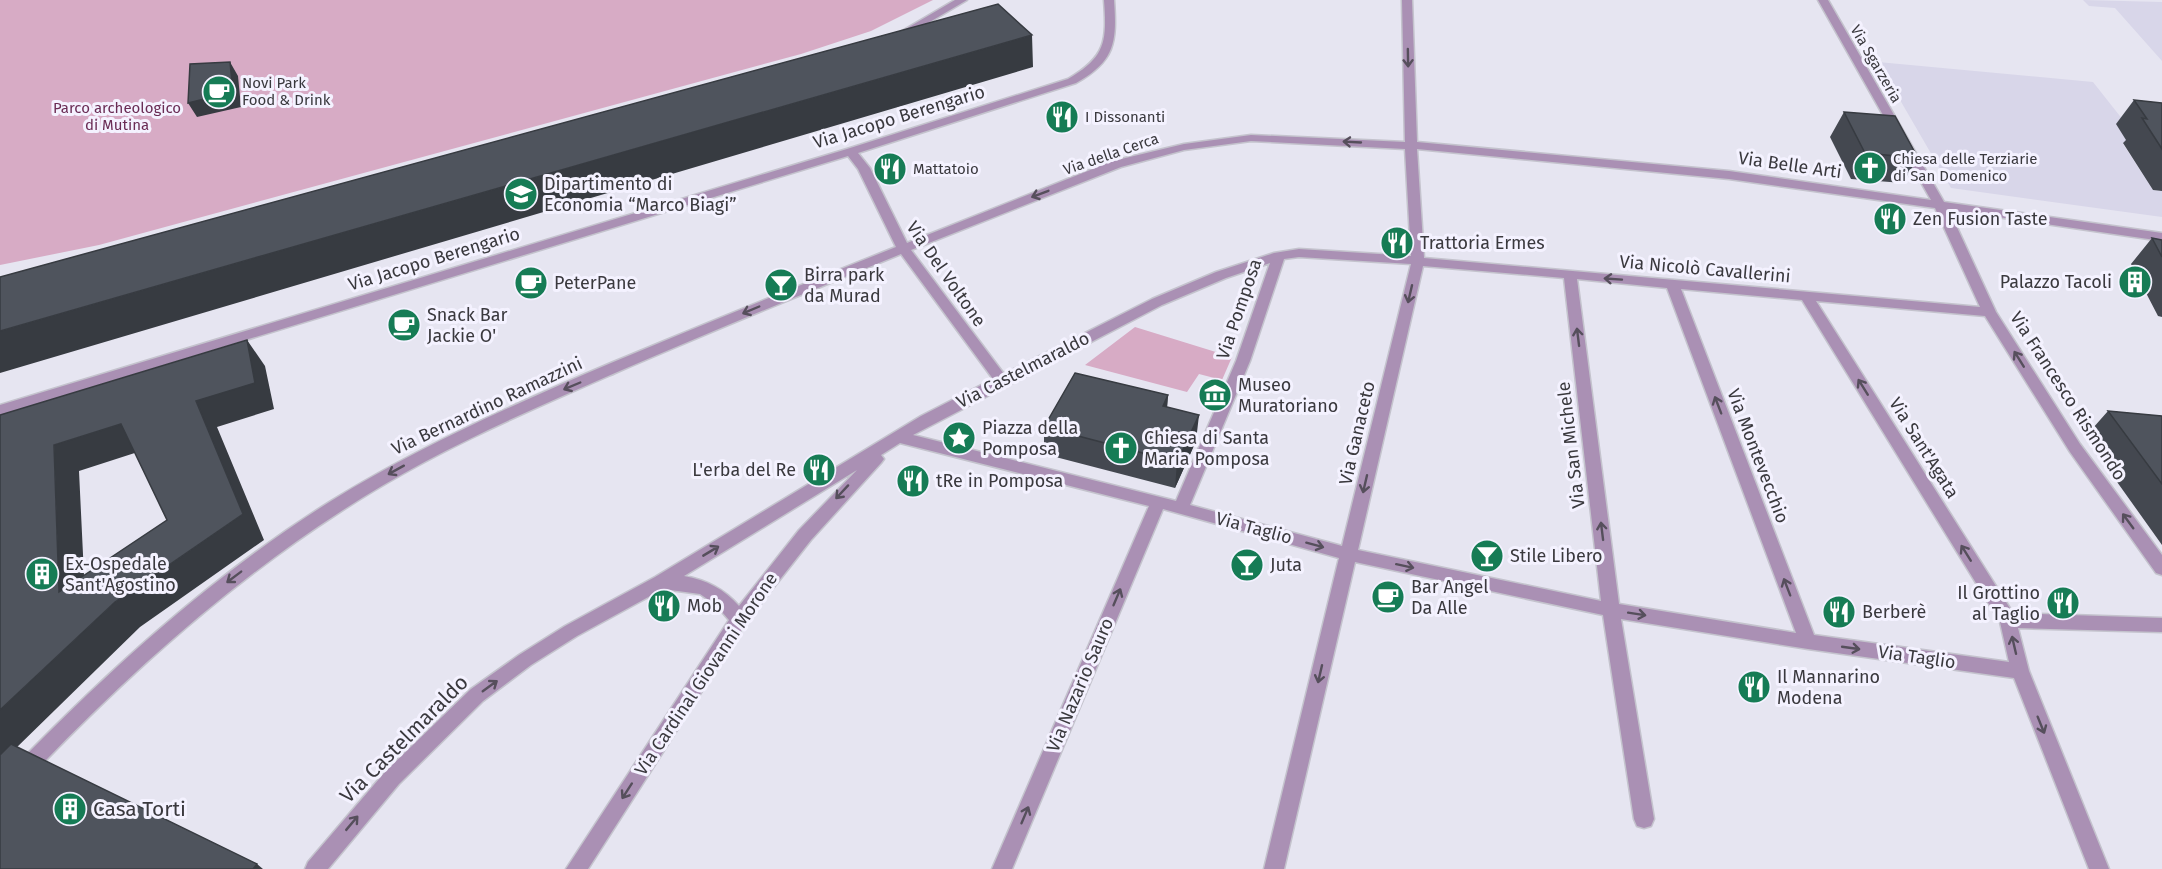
<svg xmlns="http://www.w3.org/2000/svg" width="2162" height="869" viewBox="0 0 2162 869" font-family="'Fira Sans',sans-serif">
<style>
.built{fill:#d8d6e9}
.green{fill:#d7abc5}
.lines{fill:none;stroke-linecap:round;stroke-linejoin:round}
.minor-casing{stroke:#c4c3cd;stroke-width:3}
.minor{fill:#aa90b4;fill-rule:evenodd}
.wall{fill:#444850}
.shaded-wall{fill:#373b41}
.building{fill:#4f545d;stroke:#373b41;stroke-width:1.5;fill-rule:evenodd}
.oneway{stroke:#564f5c}
.labels{text-anchor:middle;stroke-width:6;stroke-linejoin:round;paint-order:stroke}
.far-street-label{font-size:15px;fill:#3a393e;stroke:#f4f2ff}
.far-poi-label{font-size:15px;fill:#3a393e;stroke:#f4f2ff;text-anchor:start}
.far-park-label{font-size:15px;fill:#6a2c55;stroke:#f4f2ff}
.street-label{font-size:18px;fill:#3a393e;stroke:#f4f2ff}
.poi-label{font-size:18px;fill:#3a393e;stroke:#f4f2ff;text-anchor:start}
.near-street-label{font-size:21px;fill:#3a393e;stroke:#f4f2ff}
.near-poi-label{font-size:21px;fill:#3a393e;stroke:#f4f2ff;text-anchor:start}
</style>
<rect width="100%" height="100%" fill="#e6e5f1"/>
<path class="built" d="M2083 0 2162 2V61L2115 8 2089 6Z
M1878 62 2093 82 2127 125 2128 143 2123 144 2153 190 2162 191V217L1951 188Z"/>
<path class="green" d="M0 0H933L871 31 801 54 99 245 0 265Z
M1135 327 1232 357 1222 380 1199 374 1187 392 1085 365Z"/>
<g class="lines">
<defs>
<path id="minor" d="M955 0H967L906 36 897 34Z
M1104 0H1114C1117 43 1115 61 1076 83L858 153 870 168 907 243 1113 161 1184 144 1251 135 1405 142 1402 0H1412L1417 142 1729 171 1931 200 1818 0H1828L1944 202 2162 233V241L1949 210 1996 312 2080 444 2162 555V575L2156 573 2070 452 1985 316 1816 301 2013 613 2162 618V632L2018 628 2029 671 2109 869H2089L2014 678 1808 649 1621 619 1654 819 1651 826 1644 828 1637 826 1634 819 1603 615 1355 562 1284 869H1264L1339 558 1163 509 1012 869H992L1149 506 900 443 881 455 884 459 881 463 811 540 745 624 588 869H566L729 620 716 605 700 594 663 589 577 636 531 665 483 701 399 784 328 869H305L308 862 385 772 471 689 519 655 565 626 655 577 921 416 993 379 901 254C805 293 710 332 615 373 521 414 426 455 340 512 215 593 108 693 7 801L0 804V782C101 677 208 578 331 501 420 446 515 404 611 363 706 323 801 285 896 247L858 169 848 156 0 415V405L847 149 1068 79C1106 57 1107 41 1104 0ZM1251 141 1405 149 1411 256 1299 249 1274 253 1216 272 1152 299 1004 374 911 250 1121 167 1184 150ZM1417 149 1729 179 1935 208 1980 307 1424 258ZM1299 257 1411 264 1342 546 1190 505 1250 361 1284 259ZM1270 263 1236 361 1176 501 913 435 1162 305 1226 278ZM1423 266 1564 278 1601 601 1358 550ZM1577 279 1667 288 1796 633 1619 604ZM1681 289 1802 300 2000 622 2009 662 1814 635ZM857 470 799 530 739 606C724 589 707 580 684 576Z"/>
</defs>
<use href="#minor" class="minor-casing"/>
<use href="#minor" class="minor"/>
</g>
<path class="wall" d="M2134 100 2162 103V191L2153 190 2123 143 2126 140 2116 124Z
M1844 112 1918 158 1903 183 1851 179 1830 137Z
M2152 238 2162 240V317L2158 316 2131 264Z
M1168 395 1167 407 1196 441 1175 488 1044 454V427Z
M2108 411 2162 416V545L2085 437Z"/>
<path class="shaded-wall" d="M1032 35 1033 67 0 373V331Z
M230 62 238 76 241 107 197 117 188 103Z
M247 340 265 366 274 409 217 427 264 540 140 627 13 751 0 779V710L115 602 243 514 196 401Z
M1168 395 1166 421 1163 406Z
M1199 415 1196 441 1175 488 1177 462Z
M121 424 144 450 79 471 86 617 59 592 54 445Z
M257 864 263 869H253Z"/>
<path class="building" d="M998 4 1032 35 0 331V277Z
M230 62 233 92 188 103 190 64Z
M2134 100 2162 103V149L2142 118 2147 119Z
M1844 112 1895 116 1918 158 1865 153Z
M2152 238 2162 240V257Z
M247 340 255 383 196 401 243 514 115 602 0 710V415ZM121 424 167 520 59 592 54 445Z
M1075 373 1168 395 1163 406 1199 415 1177 462 1044 427Z
M2108 411 2162 416V484Z
M11 744 257 864 253 869H0V755Z"/>
<defs><path id="oneway-shaft" d="M-6 0H5M1.5-3L5.5 0L1.5 3" fill="none" stroke-width="1.6" stroke-linecap="round" stroke-linejoin="round" transform="scale(1.5)"/></defs>
<g class="oneway">
<use href="#oneway-shaft" transform="translate(1408 58) rotate(89)"/>
<use href="#oneway-shaft" transform="translate(1352 142) rotate(-177)"/>
<use href="#oneway-shaft" transform="translate(1040 194) rotate(159)"/>
<use href="#oneway-shaft" transform="translate(1613 279) rotate(-176)"/>
<use href="#oneway-shaft" transform="translate(1410 294) rotate(103)"/>
<use href="#oneway-shaft" transform="translate(751 310) rotate(157)"/>
<use href="#oneway-shaft" transform="translate(1578 337) rotate(-97)"/>
<use href="#oneway-shaft" transform="translate(2019 359) rotate(-122)"/>
<use href="#oneway-shaft" transform="translate(572 386) rotate(157)"/>
<use href="#oneway-shaft" transform="translate(1863 387) rotate(-122)"/>
<use href="#oneway-shaft" transform="translate(1718 405) rotate(-111)"/>
<use href="#oneway-shaft" transform="translate(396 470) rotate(151)"/>
<use href="#oneway-shaft" transform="translate(1365 484) rotate(103)"/>
<use href="#oneway-shaft" transform="translate(842 492) rotate(133)"/>
<use href="#oneway-shaft" transform="translate(2128 521) rotate(-126)"/>
<use href="#oneway-shaft" transform="translate(1602 531) rotate(-97)"/>
<use href="#oneway-shaft" transform="translate(1315 545) rotate(15)"/>
<use href="#oneway-shaft" transform="translate(711 551) rotate(-31)"/>
<use href="#oneway-shaft" transform="translate(1966 553) rotate(-122)"/>
<use href="#oneway-shaft" transform="translate(1405 566) rotate(12)"/>
<use href="#oneway-shaft" transform="translate(234 577) rotate(143)"/>
<use href="#oneway-shaft" transform="translate(1787 587) rotate(-111)"/>
<use href="#oneway-shaft" transform="translate(1117 597) rotate(-67)"/>
<use href="#oneway-shaft" transform="translate(1637 614) rotate(9)"/>
<use href="#oneway-shaft" transform="translate(2014 645) rotate(-103)"/>
<use href="#oneway-shaft" transform="translate(1851 648) rotate(8)"/>
<use href="#oneway-shaft" transform="translate(1320 674) rotate(103)"/>
<use href="#oneway-shaft" transform="translate(490 686) rotate(-36)"/>
<use href="#oneway-shaft" transform="translate(2041 725) rotate(68)"/>
<use href="#oneway-shaft" transform="translate(627 791) rotate(123)"/>
<use href="#oneway-shaft" transform="translate(1025 815) rotate(-67)"/>
<use href="#oneway-shaft" transform="translate(352 823) rotate(-50)"/>
</g>
<defs>
<symbol id="cafe-disc" viewBox="-11 -11 22 22"><circle r="9.5" fill="#167c55" stroke="#f4f2ff"/><path d="M-5.5-4.5H6V0H3Q3 3.5 0 3.5H-2.5Q-5.5 3.5-5.5 0ZM3-3.2v2h1.7v-2ZM-6 4.5H4V6H-6Z" fill="#fff"/></symbol>
<symbol id="restaurant-disc" viewBox="-11 -11 22 22"><circle r="9.5" fill="#167c55" stroke="#f4f2ff"/><path d="M-5-6h1v4h1v-4h1v4h1v-4h1v5L-1.5 .5V6h-2V.5L-5-1ZM5-6V6H3V1.5H1.5Q1.5-4 5-6Z" fill="#fff"/></symbol>
<symbol id="church-disc" viewBox="-11 -11 22 22"><circle r="9.5" fill="#167c55" stroke="#f4f2ff"/><path d="M-1.2-6h2.4v3.5h3.3v2.4h-3.3V6h-2.4V-.1h-3.3v-2.4h3.3Z" fill="#fff"/></symbol>
<symbol id="university-disc" viewBox="-11 -11 22 22"><circle r="9.5" fill="#167c55" stroke="#f4f2ff"/><path d="M0-5L7-2L0 1L-7-2ZM-4 1L0 2.5L4 1V4Q0 6-4 4Z" fill="#fff"/></symbol>
<symbol id="building-disc" viewBox="-11 -11 22 22"><circle r="9.5" fill="#167c55" stroke="#f4f2ff"/><path d="M-4-6H4V6H1V3H-1V6H-4ZM-2.5-4.3h1.7v1.8h-1.7ZM.8-4.3h1.7v1.8H.8ZM-2.5-1h1.7V.8h-1.7ZM.8-1h1.7V.8H.8Z" fill="#fff"/></symbol>
<symbol id="bar-disc" viewBox="-11 -11 22 22"><circle r="9.5" fill="#167c55" stroke="#f4f2ff"/><path d="M-6-5H6L.8 .8V4.5H3.5V6h-7V4.5H-.8V.8Z" fill="#fff"/></symbol>
<symbol id="museum-disc" viewBox="-11 -11 22 22"><circle r="9.5" fill="#167c55" stroke="#f4f2ff"/><path d="M0-6L6-3V-2H-6V-3ZM-5-1h2V3h-2ZM-1-1h2V3h-2ZM3-1h2V3H3ZM-6 4H6V6H-6Z" fill="#fff"/></symbol>
<symbol id="sight-disc" viewBox="-11 -11 22 22"><circle r="9.5" fill="#167c55" stroke="#f4f2ff"/><path d="M0-6L1.8-2.2L6-1.7L2.9 1.2L3.7 5.4L0 3.3L-3.7 5.4L-2.9 1.2L-6-1.7L-1.8-2.2Z" fill="#fff"/></symbol>
</defs>
<g fill-rule="evenodd">
<use href="#cafe-disc" x="200" y="73" width="38" height="38"/>
<use href="#restaurant-disc" x="1043" y="98" width="38" height="38"/>
<use href="#church-disc" x="1851" y="149" width="38" height="38"/>
<use href="#restaurant-disc" x="871" y="150" width="38" height="38"/>
<use href="#university-disc" x="502" y="175" width="38" height="38"/>
<use href="#restaurant-disc" x="1871" y="200" width="38" height="38"/>
<use href="#restaurant-disc" x="1378" y="224" width="38" height="38"/>
<use href="#building-disc" x="2116" y="263" width="38" height="38"/>
<use href="#cafe-disc" x="512" y="264" width="38" height="38"/>
<use href="#bar-disc" x="762" y="266" width="38" height="38"/>
<use href="#cafe-disc" x="385" y="306" width="38" height="38"/>
<use href="#museum-disc" x="1196" y="376" width="38" height="38"/>
<use href="#sight-disc" x="940" y="419" width="38" height="38"/>
<use href="#church-disc" x="1102" y="429" width="38" height="38"/>
<use href="#restaurant-disc" x="800" y="451" width="38" height="38"/>
<use href="#restaurant-disc" x="894" y="462" width="38" height="38"/>
<use href="#bar-disc" x="1468" y="537" width="38" height="38"/>
<use href="#bar-disc" x="1228" y="546" width="38" height="38"/>
<use href="#building-disc" x="23" y="555" width="38" height="38"/>
<use href="#cafe-disc" x="1369" y="578" width="38" height="38"/>
<use href="#restaurant-disc" x="2044" y="584" width="38" height="38"/>
<use href="#restaurant-disc" x="645" y="587" width="38" height="38"/>
<use href="#restaurant-disc" x="1820" y="593" width="38" height="38"/>
<use href="#restaurant-disc" x="1735" y="668" width="38" height="38"/>
<use href="#building-disc" x="51" y="790" width="38" height="38"/>
</g>
<g class="labels">
<g class="far-street-label">
<text transform="translate(1876 64) rotate(60)" y="5">Via Sgarzeria</text>
<text transform="translate(1111 154) rotate(-19)" y="5">Via della Cerca</text>
</g>
<g class="far-poi-label">
<text x="242" y="88">Novi Park<tspan x="242" dy="17">Food &amp; Drink</tspan></text>
<text x="1085" y="122">I Dissonanti</text>
<text x="1893" y="164">Chiesa delle Terziarie<tspan x="1893" dy="17">di San Domenico</tspan></text>
<text x="913" y="174">Mattatoio</text>
</g>
<g class="far-park-label">
<text x="117" y="113">Parco archeologico<tspan x="117" dy="17">di Mutina</tspan></text>
</g>
<g class="street-label">
<text transform="translate(899 117) rotate(-17)" y="6">Via Jacopo Berengario</text>
<text transform="translate(1790 165) rotate(8)" y="6">Via Belle Arti</text>
<text transform="translate(434 259) rotate(-17)" y="6">Via Jacopo Berengario</text>
<text transform="translate(1705 269) rotate(5)" y="6">Via Nicolò Cavallerini</text>
<text transform="translate(946 274) rotate(55)" y="6">Via Del Voltone</text>
<text transform="translate(1239 309) rotate(-71)" y="6">Via Pomposa</text>
<text transform="translate(1023 370) rotate(-27)" y="6">Via Castelmaraldo</text>
<text transform="translate(2068 396) rotate(57)" y="6">Via Francesco Rismondo</text>
<text transform="translate(487 406) rotate(-25)" y="6">Via Bernardino Ramazzini</text>
<text transform="translate(1357 433) rotate(-77)" y="6">Via Ganaceto</text>
<text transform="translate(1571 445) rotate(-97)" y="6">Via San Michele</text>
<text transform="translate(1924 448) rotate(58)" y="6">Via Sant'Agata</text>
<text transform="translate(1758 456) rotate(69)" y="6">Via Montevecchio</text>
<text transform="translate(1254 528) rotate(15)" y="6">Via Taglio</text>
<text transform="translate(1917 657) rotate(8)" y="6">Via Taglio</text>
<text transform="translate(706 674) rotate(-56)" y="6">Via Cardinal Giovanni Morone</text>
<text transform="translate(1080 685) rotate(-67)" y="6">Via Nazario Sauro</text>
</g>
<g class="poi-label">
<text x="544" y="190">Dipartimento di<tspan x="544" dy="21">Economia “Marco Biagi”</tspan></text>
<text x="1913" y="225">Zen Fusion Taste</text>
<text x="1420" y="249">Trattoria Ermes</text>
<text x="804" y="281">Birra park<tspan x="804" dy="21">da Murad</tspan></text>
<text x="2112" y="288" text-anchor="end">Palazzo Tacoli</text>
<text x="554" y="289">PeterPane</text>
<text x="427" y="321">Snack Bar<tspan x="427" dy="21">Jackie O'</tspan></text>
<text x="1238" y="391">Museo<tspan x="1238" dy="21">Muratoriano</tspan></text>
<text x="982" y="434">Piazza della<tspan x="982" dy="21">Pomposa</tspan></text>
<text x="1144" y="444">Chiesa di Santa<tspan x="1144" dy="21">Maria Pomposa</tspan></text>
<text x="796" y="476" text-anchor="end">L'erba del Re</text>
<text x="936" y="487">tRe in Pomposa</text>
<text x="1510" y="562">Stile Libero</text>
<text x="65" y="570">Ex-Ospedale<tspan x="65" dy="21">Sant'Agostino</tspan></text>
<text x="1270" y="571">Juta</text>
<text x="1411" y="593">Bar Angel<tspan x="1411" dy="21">Da Alle</tspan></text>
<text x="2040" y="599" text-anchor="end">Il Grottino<tspan x="2040" dy="21">al Taglio</tspan></text>
<text x="687" y="612">Mob</text>
<text x="1862" y="618">Berberè</text>
<text x="1777" y="683">Il Mannarino<tspan x="1777" dy="21">Modena</tspan></text>
</g>
<g class="near-street-label">
<text transform="translate(404 739) rotate(-45)" y="7">Via Castelmaraldo</text>
</g>
<g class="near-poi-label">
<text x="93" y="816">Casa Torti</text>
</g>
</g>
</svg>
